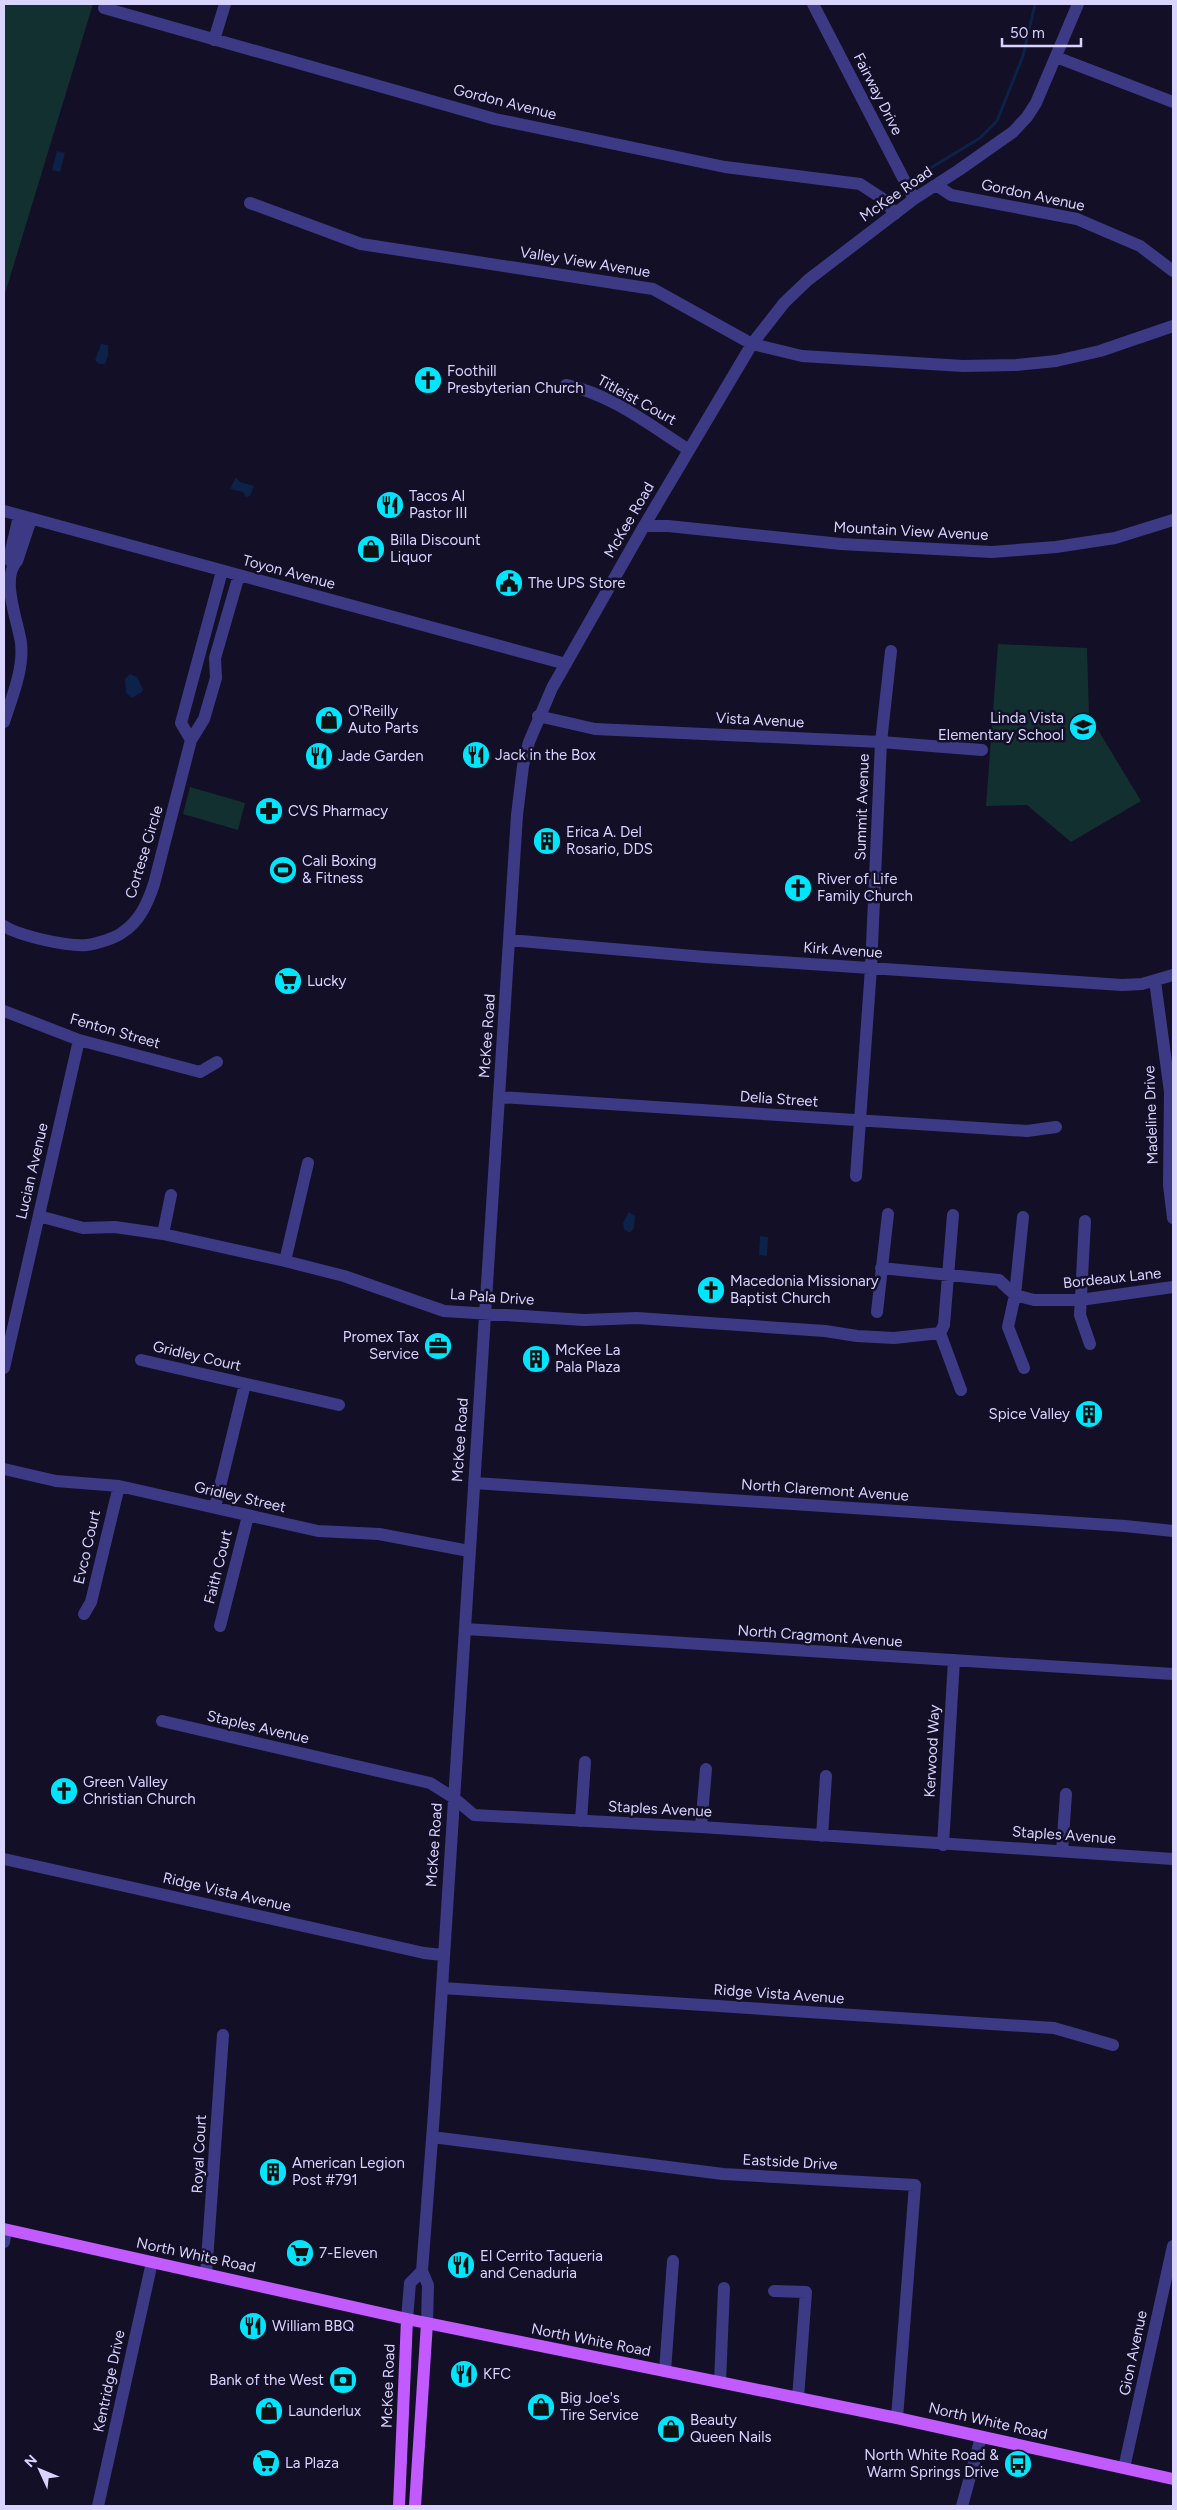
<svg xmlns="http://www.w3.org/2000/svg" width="1177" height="2510" viewBox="0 0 1177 2510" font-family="Figtree,sans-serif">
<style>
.green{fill:#12302f}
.water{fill:#0c2248}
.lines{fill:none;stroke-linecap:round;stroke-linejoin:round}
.stream{stroke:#0c2248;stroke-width:3}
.minor{stroke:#3d3a85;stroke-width:12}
.major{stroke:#c25bff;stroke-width:12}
.labels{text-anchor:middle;stroke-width:5;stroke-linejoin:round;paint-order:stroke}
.street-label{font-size:15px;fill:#d9d4ff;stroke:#130f26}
.poi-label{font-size:15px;fill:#d9d4ff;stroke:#130f26;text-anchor:start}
</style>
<rect width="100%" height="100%" fill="#130f26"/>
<path class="green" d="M4 4H93L4 297Z
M998 644 1087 648 1089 715 1141 801 1071 842 1027 805 986 806Z
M190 787 245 803 238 830 183 814Z"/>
<path class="water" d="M57 151 65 153 60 172 52 170Z
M101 344 108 345V356L105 364H99L95 360Z
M236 477 240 482 254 486 250 496 246 497 243 492 230 489Z
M130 674 137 677 143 689 142 692 132 698 126 693 125 679Z
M629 1212 635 1216 634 1228 630 1233 624 1229 623 1223Z
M760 1236 768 1237 767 1256 759 1255Z"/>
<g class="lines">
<path class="stream" d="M924 172 980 138 997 121 1023 56 1035 4"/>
<path class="minor" d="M813 4 914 199
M104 8 495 119 725 167 860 184 883 199 895 214
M214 40 225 4
M1056 57 1173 102
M936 185 951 195 1077 219 1140 246 1173 271
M250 203 361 244 653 289 752 344 802 356 963 366 1016 365 1056 361 1100 351 1173 326
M566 385C611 394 651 426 689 450
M4 511 566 664
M644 526H668L841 544 992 552 1056 547 1115 538 1173 520
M13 565 9 559 19 516
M538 716 595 729 881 742 982 750
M4 722C12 697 24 669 21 643 18 621 0 579 17 561L31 519
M191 740 181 723 222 571
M4 926C20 936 68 947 87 945 96 944 116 938 123 932 140 921 148 902 154 884L191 740 204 719 216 678 215 658 239 575
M509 940 705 957 1122 985 1142 984 1173 975
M1155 981 1170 1092 1169 1185 1173 1218
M4 1011 79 1040 200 1072 217 1062
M499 1097 1027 1131 1056 1127
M856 1176 871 968 881 742 891 651
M39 1216 83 1228 115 1227 163 1234 285 1261 344 1276 444 1311 584 1320 637 1318 825 1331 857 1336 894 1338 940 1333 944 1325 953 1215
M1023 1217 1015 1295 1008 1327 1024 1368
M1085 1221 1080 1315 1090 1344
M163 1234 171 1195
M285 1261 308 1163
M881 1268 999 1280 1015 1295 1034 1300H1080L1173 1287
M877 1312 888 1214
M940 1333 961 1390
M141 1360 339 1405
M4 1368 79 1040
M4 1469 56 1481 119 1486 318 1531 379 1534 469 1551
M474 1483 1125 1526 1173 1531
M215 1507 245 1384
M84 1614 91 1602 119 1486
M220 1626 248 1516
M465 1629 1173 1674
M162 1721 430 1783 454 1798 474 1815 701 1827 1173 1859
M581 1821 585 1762
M701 1827 706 1769
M822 1836 826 1776
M943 1845 954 1660
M1062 1851 1066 1794
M4 1859 424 1953 443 1955
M442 1988 1054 2028 1113 2045
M432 2137 723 2174 915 2185 897 2418
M4 2242 6 2230
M206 2274 223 2035
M774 2291 806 2292 798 2398
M407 2319 410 2283 422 2271
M427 2323 428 2285 422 2271 434 2113 517 815 523 766 529 742 552 688 644 526 752 344 784 303 808 280 914 199 959 170 1013 132 1027 117 1036 103 1078 4
M665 2371 673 2261
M720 2382 724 2288
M1124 2468 1173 2246
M98 2506 152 2262
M962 2506 981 2437"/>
<path class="major" d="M4 2229 407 2319 897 2418 1173 2479
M399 2506 407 2319
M415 2506 427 2323"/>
</g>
<defs>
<symbol id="church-disc" viewBox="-11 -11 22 22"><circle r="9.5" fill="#00e5ff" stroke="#130f26"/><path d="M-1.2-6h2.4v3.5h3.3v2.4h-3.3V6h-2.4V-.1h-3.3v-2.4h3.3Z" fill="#111"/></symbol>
<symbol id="restaurant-disc" viewBox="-11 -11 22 22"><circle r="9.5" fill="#00e5ff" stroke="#130f26"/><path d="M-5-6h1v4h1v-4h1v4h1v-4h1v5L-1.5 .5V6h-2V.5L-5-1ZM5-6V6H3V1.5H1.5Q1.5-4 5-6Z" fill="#111"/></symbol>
<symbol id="shop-disc" viewBox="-11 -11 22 22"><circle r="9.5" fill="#00e5ff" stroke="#130f26"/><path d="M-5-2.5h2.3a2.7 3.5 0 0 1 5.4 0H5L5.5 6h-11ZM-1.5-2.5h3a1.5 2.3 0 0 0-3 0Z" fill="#111"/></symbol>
<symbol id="civic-disc" viewBox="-11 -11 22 22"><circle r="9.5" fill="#00e5ff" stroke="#130f26"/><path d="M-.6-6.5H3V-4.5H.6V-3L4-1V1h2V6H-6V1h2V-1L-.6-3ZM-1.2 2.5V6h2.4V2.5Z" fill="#111"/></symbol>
<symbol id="school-disc" viewBox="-11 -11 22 22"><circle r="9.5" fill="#00e5ff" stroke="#130f26"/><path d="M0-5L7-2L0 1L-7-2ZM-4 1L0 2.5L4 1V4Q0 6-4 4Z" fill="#111"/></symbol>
<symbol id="pharmacy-disc" viewBox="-11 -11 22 22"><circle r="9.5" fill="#00e5ff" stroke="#130f26"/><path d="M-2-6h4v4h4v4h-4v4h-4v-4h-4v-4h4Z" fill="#111"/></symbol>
<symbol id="building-disc" viewBox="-11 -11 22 22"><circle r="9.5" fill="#00e5ff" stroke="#130f26"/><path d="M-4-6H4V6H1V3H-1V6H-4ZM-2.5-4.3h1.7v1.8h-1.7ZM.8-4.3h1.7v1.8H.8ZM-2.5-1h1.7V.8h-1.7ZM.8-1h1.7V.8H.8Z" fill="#111"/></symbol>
<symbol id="stadium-disc" viewBox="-11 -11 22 22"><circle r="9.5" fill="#00e5ff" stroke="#130f26"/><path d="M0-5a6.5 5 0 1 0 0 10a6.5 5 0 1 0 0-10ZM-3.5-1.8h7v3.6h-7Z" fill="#111"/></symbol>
<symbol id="supermarket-disc" viewBox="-11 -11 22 22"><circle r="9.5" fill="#00e5ff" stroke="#130f26"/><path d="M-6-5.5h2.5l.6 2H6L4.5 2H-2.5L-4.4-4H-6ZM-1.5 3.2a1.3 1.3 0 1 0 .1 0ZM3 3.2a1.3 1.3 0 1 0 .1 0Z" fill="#111"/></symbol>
<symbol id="office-disc" viewBox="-11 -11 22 22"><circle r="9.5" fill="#00e5ff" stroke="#130f26"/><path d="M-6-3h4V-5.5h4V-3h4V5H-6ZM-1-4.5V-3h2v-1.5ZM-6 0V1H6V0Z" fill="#111"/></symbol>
<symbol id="bank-disc" viewBox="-11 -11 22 22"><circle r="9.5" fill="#00e5ff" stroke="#130f26"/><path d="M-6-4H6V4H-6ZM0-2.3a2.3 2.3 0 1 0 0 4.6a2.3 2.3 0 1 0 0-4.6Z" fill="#111"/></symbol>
<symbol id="bus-disc" viewBox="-11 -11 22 22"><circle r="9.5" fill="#00e5ff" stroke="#130f26"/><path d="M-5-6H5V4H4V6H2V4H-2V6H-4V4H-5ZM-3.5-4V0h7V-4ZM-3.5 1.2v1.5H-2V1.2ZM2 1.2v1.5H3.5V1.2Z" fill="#111"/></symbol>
</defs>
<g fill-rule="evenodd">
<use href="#church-disc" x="412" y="364" width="32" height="32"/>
<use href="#restaurant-disc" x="374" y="489" width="32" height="32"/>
<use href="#shop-disc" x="355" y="533" width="32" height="32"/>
<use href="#civic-disc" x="493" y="567" width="32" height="32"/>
<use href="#shop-disc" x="313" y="704" width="32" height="32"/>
<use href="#school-disc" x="1067" y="711" width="32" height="32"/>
<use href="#restaurant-disc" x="460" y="739" width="32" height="32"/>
<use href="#restaurant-disc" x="303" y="740" width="32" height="32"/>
<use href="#pharmacy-disc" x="253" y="795" width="32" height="32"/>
<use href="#building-disc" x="531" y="825" width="32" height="32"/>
<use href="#stadium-disc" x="267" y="854" width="32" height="32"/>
<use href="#church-disc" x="782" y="872" width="32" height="32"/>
<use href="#supermarket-disc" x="272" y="965" width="32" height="32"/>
<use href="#church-disc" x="695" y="1274" width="32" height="32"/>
<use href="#office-disc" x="422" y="1330" width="32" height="32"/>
<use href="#building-disc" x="520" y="1343" width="32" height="32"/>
<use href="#building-disc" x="1073" y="1398" width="32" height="32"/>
<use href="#church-disc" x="48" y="1775" width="32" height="32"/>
<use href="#building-disc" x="257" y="2156" width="32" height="32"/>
<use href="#supermarket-disc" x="284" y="2237" width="32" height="32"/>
<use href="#restaurant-disc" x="445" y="2249" width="32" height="32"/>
<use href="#restaurant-disc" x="237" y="2310" width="32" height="32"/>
<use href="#restaurant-disc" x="448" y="2358" width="32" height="32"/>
<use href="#bank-disc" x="327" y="2364" width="32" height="32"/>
<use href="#shop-disc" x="525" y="2391" width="32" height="32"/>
<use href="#shop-disc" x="253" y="2395" width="32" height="32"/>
<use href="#shop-disc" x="655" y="2413" width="32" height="32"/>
<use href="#supermarket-disc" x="250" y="2447" width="32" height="32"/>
<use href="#bus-disc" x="1002" y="2448" width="32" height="32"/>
</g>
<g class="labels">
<g class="street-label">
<text transform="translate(878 94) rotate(63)" y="5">Fairway Drive</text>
<text transform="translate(505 102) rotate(14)" y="5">Gordon Avenue</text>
<text transform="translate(896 194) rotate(-35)" y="5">McKee Road</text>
<text transform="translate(1033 195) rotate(12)" y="5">Gordon Avenue</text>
<text transform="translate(585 262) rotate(9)" y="5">Valley View Avenue</text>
<text transform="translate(637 400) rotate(29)" y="5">Titleist Court</text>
<text transform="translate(629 520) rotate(-60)" y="5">McKee Road</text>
<text transform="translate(911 531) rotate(3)" y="5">Mountain View Avenue</text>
<text transform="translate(289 572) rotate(15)" y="5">Toyon Avenue</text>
<text transform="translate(760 720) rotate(3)" y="5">Vista Avenue</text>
<text transform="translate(862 807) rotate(-88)" y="5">Summit Avenue</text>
<text transform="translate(144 852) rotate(-73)" y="5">Cortese Circle</text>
<text transform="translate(843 950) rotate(4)" y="5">Kirk Avenue</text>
<text transform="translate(115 1031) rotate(16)" y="5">Fenton Street</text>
<text transform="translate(487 1036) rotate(-86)" y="5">McKee Road</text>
<text transform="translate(779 1099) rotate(4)" y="5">Delia Street</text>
<text transform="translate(1151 1115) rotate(-92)" y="5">Madeline Drive</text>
<text transform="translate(32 1171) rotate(-77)" y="5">Lucian Avenue</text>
<text transform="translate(1112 1278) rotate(-6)" y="5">Bordeaux Lane</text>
<text transform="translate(492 1297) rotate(4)" y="5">La Pala Drive</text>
<text transform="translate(197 1356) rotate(13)" y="5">Gridley Court</text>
<text transform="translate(460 1440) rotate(-86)" y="5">McKee Road</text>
<text transform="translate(825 1490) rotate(4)" y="5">North Claremont Avenue</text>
<text transform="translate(240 1497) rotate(13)" y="5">Gridley Street</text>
<text transform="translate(87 1547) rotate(-77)" y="5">Evco Court</text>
<text transform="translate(218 1567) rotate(-76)" y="5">Faith Court</text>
<text transform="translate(820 1636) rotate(4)" y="5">North Cragmont Avenue</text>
<text transform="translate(258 1727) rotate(13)" y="5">Staples Avenue</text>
<text transform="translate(932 1751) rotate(-87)" y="5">Kerwood Way</text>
<text transform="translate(660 1809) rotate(3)" y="5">Staples Avenue</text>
<text transform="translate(1064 1835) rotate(4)" y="5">Staples Avenue</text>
<text transform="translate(434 1845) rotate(-86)" y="5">McKee Road</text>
<text transform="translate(227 1892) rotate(13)" y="5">Ridge Vista Avenue</text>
<text transform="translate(779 1994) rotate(4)" y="5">Ridge Vista Avenue</text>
<text transform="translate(199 2154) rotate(-87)" y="5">Royal Court</text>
<text transform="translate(790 2162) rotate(3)" y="5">Eastside Drive</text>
<text transform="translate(196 2255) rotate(12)" y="5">North White Road</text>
<text transform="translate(591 2340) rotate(11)" y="5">North White Road</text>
<text transform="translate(1133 2353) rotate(-78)" y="5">Gion Avenue</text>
<text transform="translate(109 2381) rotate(-78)" y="5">Kentridge Drive</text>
<text transform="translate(388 2386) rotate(-88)" y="5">McKee Road</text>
<text transform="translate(988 2421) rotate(13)" y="5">North White Road</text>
</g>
<g class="poi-label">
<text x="447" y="376">Foothill<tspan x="447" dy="17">Presbyterian Church</tspan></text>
<text x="409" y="501">Tacos Al<tspan x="409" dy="17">Pastor III</tspan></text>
<text x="390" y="545">Billa Discount<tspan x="390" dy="17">Liquor</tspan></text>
<text x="528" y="588">The UPS Store</text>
<text x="348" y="716">O'Reilly<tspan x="348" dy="17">Auto Parts</tspan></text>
<text x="1064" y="723" text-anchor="end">Linda Vista<tspan x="1064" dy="17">Elementary School</tspan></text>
<text x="495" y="760">Jack in the Box</text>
<text x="338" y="761">Jade Garden</text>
<text x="288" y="816">CVS Pharmacy</text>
<text x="566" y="837">Erica A. Del<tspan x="566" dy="17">Rosario, DDS</tspan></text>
<text x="302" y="866">Cali Boxing<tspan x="302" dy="17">&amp; Fitness</tspan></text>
<text x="817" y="884">River of Life<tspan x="817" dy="17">Family Church</tspan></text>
<text x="307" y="986">Lucky</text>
<text x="730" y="1286">Macedonia Missionary<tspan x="730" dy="17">Baptist Church</tspan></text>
<text x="419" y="1342" text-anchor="end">Promex Tax<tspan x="419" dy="17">Service</tspan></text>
<text x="555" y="1355">McKee La<tspan x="555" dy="17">Pala Plaza</tspan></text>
<text x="1070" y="1419" text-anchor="end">Spice Valley</text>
<text x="83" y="1787">Green Valley<tspan x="83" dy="17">Christian Church</tspan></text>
<text x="292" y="2168">American Legion<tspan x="292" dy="17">Post #791</tspan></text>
<text x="319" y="2258">7-Eleven</text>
<text x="480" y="2261">El Cerrito Taqueria<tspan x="480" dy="17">and Cenaduria</tspan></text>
<text x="272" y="2331">William BBQ</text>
<text x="483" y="2379">KFC</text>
<text x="324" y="2385" text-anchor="end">Bank of the West</text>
<text x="560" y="2403">Big Joe's<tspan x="560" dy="17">Tire Service</tspan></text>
<text x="288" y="2416">Launderlux</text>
<text x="690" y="2425">Beauty<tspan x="690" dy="17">Queen Nails</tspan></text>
<text x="999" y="2460" text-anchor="end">North White Road &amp;<tspan x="999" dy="17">Warm Springs Drive</tspan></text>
<text x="285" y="2468">La Plaza</text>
</g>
</g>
<rect width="1177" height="2510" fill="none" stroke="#d9d4ff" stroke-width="10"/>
<g transform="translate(40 2470) rotate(314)" stroke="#130f26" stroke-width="4" paint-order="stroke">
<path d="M0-4L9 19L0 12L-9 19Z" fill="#d9d4ff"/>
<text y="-8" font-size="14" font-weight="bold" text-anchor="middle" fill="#d9d4ff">N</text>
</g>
<path d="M1002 38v8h79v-8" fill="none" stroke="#d9d4ff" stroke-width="2.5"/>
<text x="1010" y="38" font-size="15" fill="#d9d4ff" stroke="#130f26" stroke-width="4" paint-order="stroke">50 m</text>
</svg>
